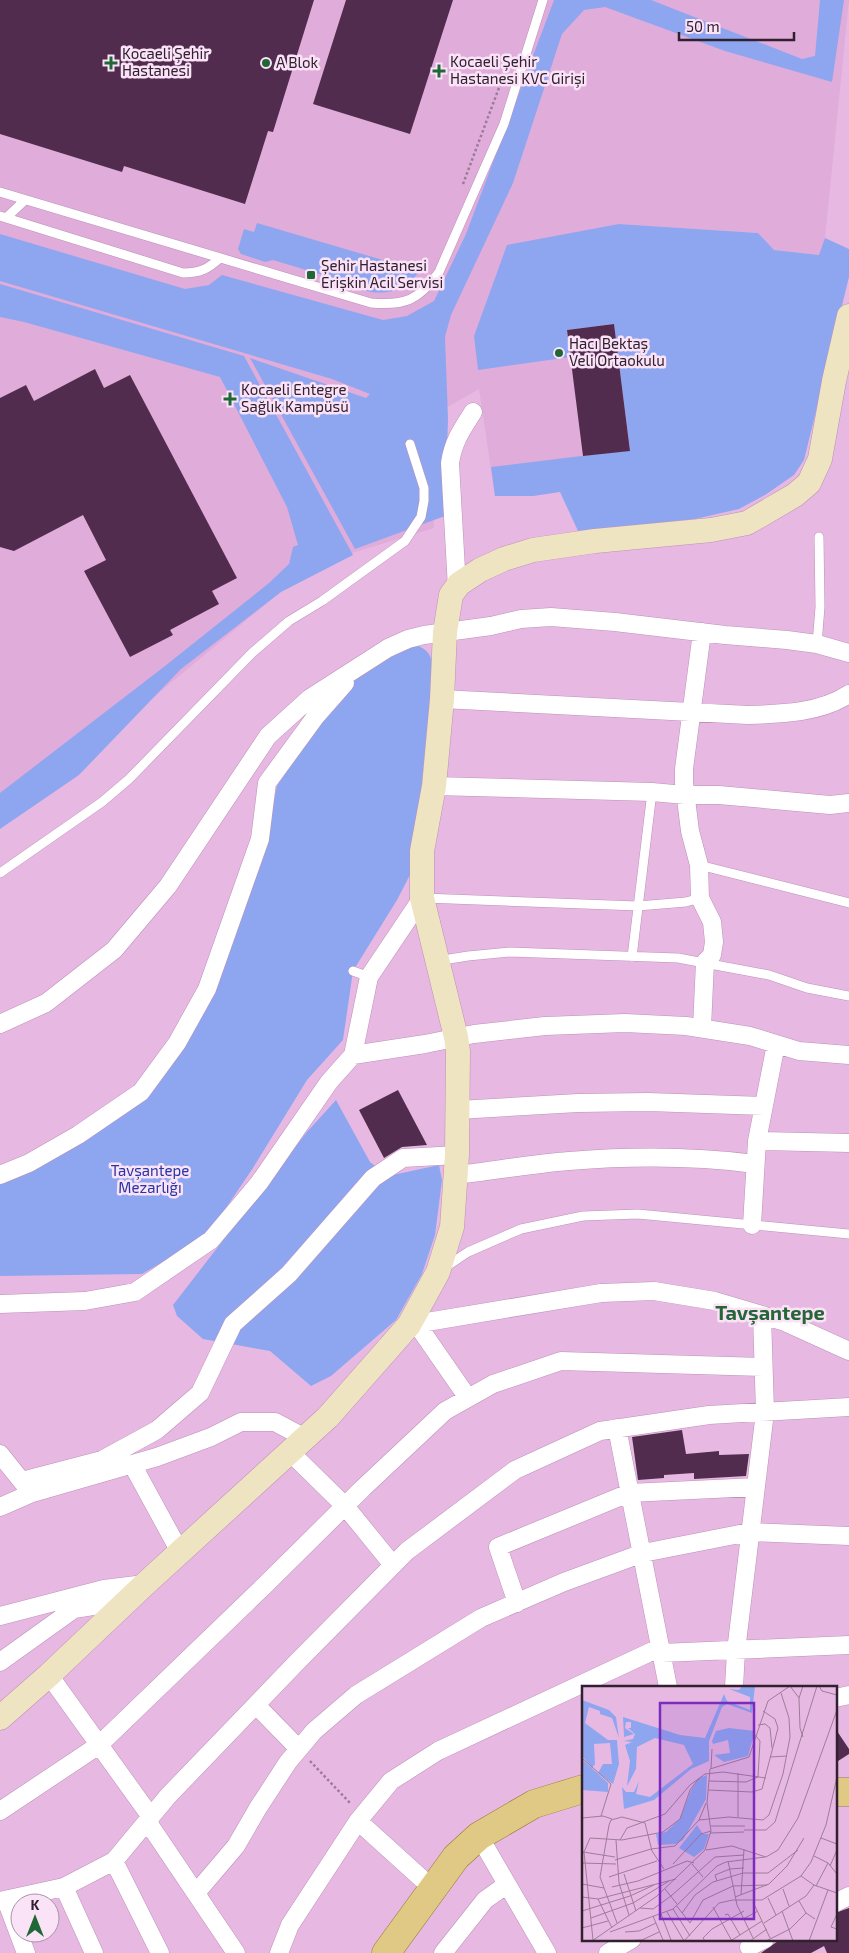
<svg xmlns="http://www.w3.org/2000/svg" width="849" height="1953" viewBox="0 0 849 1953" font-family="'Exo 2',sans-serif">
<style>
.built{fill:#e0acda}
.green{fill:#8ea6f0}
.building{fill:#512c4e}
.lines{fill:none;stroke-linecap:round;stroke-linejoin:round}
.lane-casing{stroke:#bd90b8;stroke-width:10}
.street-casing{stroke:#bd90b8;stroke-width:19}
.secondary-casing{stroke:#bd90b8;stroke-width:25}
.primary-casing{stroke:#957632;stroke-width:29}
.path{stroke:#9c7a98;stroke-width:2.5;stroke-dasharray:2.5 2.5;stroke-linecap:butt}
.lane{stroke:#fff;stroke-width:9}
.street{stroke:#fff;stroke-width:18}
.secondary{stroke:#efe4c2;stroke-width:24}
.primary{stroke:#e0c985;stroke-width:28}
.poi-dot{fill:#1f6835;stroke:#fae2f7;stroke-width:2}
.labels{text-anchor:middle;stroke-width:5;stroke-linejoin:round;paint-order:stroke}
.poi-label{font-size:15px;fill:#31202f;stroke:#fae2f7;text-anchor:start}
.park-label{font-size:15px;fill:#2635a1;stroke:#fae2f7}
.district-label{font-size:20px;font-weight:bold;fill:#256637;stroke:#fae2f7}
.inset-road{fill:none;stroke:#9e7c9a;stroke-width:1}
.view{fill:#7b2cbf;fill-opacity:0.15;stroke:#7b2cbf;stroke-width:2.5}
.inset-edge{fill:none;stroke:#31202f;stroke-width:2.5}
</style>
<rect width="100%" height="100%" fill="#e7b9e2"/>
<path class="built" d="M0 0H849L825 238 820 255 774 250 758 233 619 224 662 474 533 496H495L479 389 442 410 433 448 434 528 313 565 73 764 0 816Z"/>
<path class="green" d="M554 0H651L802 59 815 56 820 0H844L832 82 725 51 605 7 584 10 562 34 513 183 451 315 445 337 448 419 445 516 355 549 250 358 366 398 370 394 332 379 0 281V234L185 289 209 285 222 275 383 320 407 316 434 301 466 234Z
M257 223 420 271C407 287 392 295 371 292 361 290 356 289 349 283L273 260 265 262 241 254 238 249 244 229 254 232Z
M619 224 758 233 774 250 819 255 825 238 849 249V277L804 460 794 475 765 495 739 509 695 519 578 531 560 492 533 496H495L491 467 630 450 614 324 567 330 570 357 478 370 474 336 507 245Z
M0 284 244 356 353 555 281 592 181 669 79 775 0 829V793L165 666 269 583 289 564 293 547 298 545 287 507 220 377 24 322 0 317Z
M418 646C428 650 431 655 433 666L414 867 397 900 353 971 343 1040 307 1080 253 1168 207 1236 142 1274 0 1276V1173L115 1109 180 1045 267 832 277 786 302 748 356 675 405 649Z
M336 1100 370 1162 388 1176 439 1165 442 1180 435 1235 422 1274 396 1320 331 1376 311 1386 270 1351 203 1339 177 1316 173 1305 306 1133Z"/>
<path class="building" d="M0 0H314L273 132 268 131 245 204 124 166 122 172 0 134Z
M346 0H453L410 134 313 104Z
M614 324 630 451 583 456 567 330Z
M95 369 104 388 130 375 237 578 212 591 219 604 170 630 173 635 130 657 84 571 106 560 83 515 14 551 0 547V398L26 385 34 401Z
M398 1090 427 1145 402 1147 384 1158 359 1110Z
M682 1430 686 1454 719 1451V1455L749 1454 746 1476 694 1479V1473L664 1475V1478L638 1480 632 1437Z
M835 1728 849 1749V1754L835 1763Z
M849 1908V1953H827L824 1946 811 1953H761L781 1939H835V1913Z"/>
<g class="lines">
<defs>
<path id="lane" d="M0 192 371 303C405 306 419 300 439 272L504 124 543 0
M0 216 183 273C200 273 208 269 220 258
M6 218 25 200
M817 644 820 607 819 537
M699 865 849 903
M0 873 102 802 129 779 252 653 289 621 322 601 405 541 421 517 424 501V488L410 444
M424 898 638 906 686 902 700 898
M632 957 652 792
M437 961 468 956 510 952 678 958 769 975 807 988 849 996
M353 971 369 977
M444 1268 468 1252 521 1229 583 1216 638 1214 849 1234"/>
<path id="street" d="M457 588 450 463C453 442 462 429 473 412
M442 699 748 715C782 714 820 713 849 694
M434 786 652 792 685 795H719L830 805 849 803
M0 1024 46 1003 114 950 168 886 268 736 310 698 388 648 408 639 424 635 491 626 521 619 551 617 615 622 725 635 787 640 817 644 849 653
M702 1028 705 962 712 955 714 942 712 922 700 898 699 865 690 831 684 783V769L702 632
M353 1055 425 1044 474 1034 545 1026 625 1023 686 1026 750 1036 799 1051 849 1055
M458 1110 578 1103 648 1102 764 1106
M757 1141 849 1143
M0 1175 29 1163 78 1135 141 1092 177 1043 207 989 260 839 267 783 316 716 345 683
M456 1175C493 1171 531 1164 569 1161 631 1156 694 1156 755 1164
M752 1225 757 1141 776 1044
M0 1304 85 1301 135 1292 211 1240 259 1183 329 1082 353 1055 369 977 422 898
M416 1323 468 1398
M409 1325 601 1293 654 1291 715 1301 785 1322 849 1351
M617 1428 668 1687
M290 1452 345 1506 393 1565
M0 1454 28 1489
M132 1464 180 1552
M22 1481 102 1460 157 1430 200 1393 233 1324 289 1274 373 1178 403 1158 457 1155
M0 1507 32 1493 157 1457 211 1437 241 1422H275L305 1438
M517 1603 498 1547 629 1493 756 1487
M0 1616 104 1589 145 1584
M661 1653 849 1645
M0 1662 74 1609 99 1605 121 1606
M49 1675 151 1817
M734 1687 736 1651 765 1412 762 1315
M835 1698 849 1695
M256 1705 299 1749
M0 1811 99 1745 265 1585 363 1488 445 1411 493 1384 561 1361 763 1367
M147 1821 236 1953
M358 1821 432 1888
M479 1836 547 1953
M114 1861 160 1953
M64 1887 94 1953
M196 1893 236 1846 258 1808 288 1762 314 1731 356 1695 481 1618 564 1582 643 1553 750 1532 849 1536
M6 1900 26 1953
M0 1901 64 1887 114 1861 168 1796 298 1661 407 1551 515 1470 600 1431 709 1415 849 1407
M835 1903 849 1896
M749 1947 765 1939
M279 1953 290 1925 358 1821 391 1781 438 1751 659 1648
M443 1953 485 1900 506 1885
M608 1953 632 1939"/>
<path id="secondary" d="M0 1718 49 1675 145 1584 328 1417 409 1325 438 1272 452 1227 457 1155 458 1051 456 1037 422 898V851L434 786 442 699 445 632 451 595 459 584 480 570 504 559 533 550 595 541 711 530 747 523 795 495 809 483 820 459 834 381 849 316"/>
<path id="primary" d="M835 1792H849
M386 1953 456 1857 479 1836 534 1804 583 1789"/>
</defs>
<use href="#lane" class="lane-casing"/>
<use href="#street" class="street-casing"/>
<use href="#secondary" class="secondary-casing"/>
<use href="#primary" class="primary-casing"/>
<path class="path" d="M463 184 512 53
M310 1761 351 1804"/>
<use href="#lane" class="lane"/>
<use href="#street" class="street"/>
<use href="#secondary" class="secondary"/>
<use href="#primary" class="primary"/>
</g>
<g class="poi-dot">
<path d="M108.5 55.5h5v5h5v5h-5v5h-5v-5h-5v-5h5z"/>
<circle cx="266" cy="63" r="5"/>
<path d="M436.5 63.5h5v5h5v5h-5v5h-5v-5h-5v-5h5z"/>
<rect x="306" y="270" width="10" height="10" rx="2.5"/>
<circle cx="559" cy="353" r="5"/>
<path d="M227.5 391.5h5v5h5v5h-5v5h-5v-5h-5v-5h5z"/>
</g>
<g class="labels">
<g class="poi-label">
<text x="122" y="59">Kocaeli Şehir<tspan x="122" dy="17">Hastanesi</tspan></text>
<text x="450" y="67">Kocaeli Şehir<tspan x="450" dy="17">Hastanesi KVC Girişi</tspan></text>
<text x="276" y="68">A Blok</text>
<text x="321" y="271">Şehir Hastanesi<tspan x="321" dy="17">Erişkin Acil Servisi</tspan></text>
<text x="569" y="349">Hacı Bektaş<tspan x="569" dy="17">Veli Ortaokulu</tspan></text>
<text x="241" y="395">Kocaeli Entegre<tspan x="241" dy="17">Sağlık Kampüsü</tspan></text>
</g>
<g class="park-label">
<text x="150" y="1176">Tavşantepe<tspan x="150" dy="17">Mezarlığı</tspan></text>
</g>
<g class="district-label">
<text x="770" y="1320">Tavşantepe</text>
</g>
</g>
<g transform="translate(582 1686)">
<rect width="255" height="255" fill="#e7b9e2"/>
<path d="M160 0H173L170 27 145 18 140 21 127 55V75L109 83 72 114 42 123 40 101 44 106H52L57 95 54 108 68 111 111 78 102 59 73 52 55 61 54 83 45 100 48 75 43 59 50 56 42 55 51 53 53 48 46 42H49V36H44L43 42 52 48 42 51 41 31 98 49 123 52 142 8 145 15 168 24V11L147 3 157 4ZM0 14 27 24 34 31 37 52 30 32 18 28V25L7 21 3 37 26 54H35L37 78 31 98 16 87 21 78H30L28 57 12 58 13 78 10 82 0 70ZM147 42 173 45 166 70 142 76 132 69 148 67 146 54 131 58 130 55 134 45ZM0 73 26 97V106L0 104ZM125 89 124 113 101 154 94 158 76 159 74 148 84 146 98 133 109 104 117 92ZM115 139 121 148H127L122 163 112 171 97 162Z" fill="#8ea6f0"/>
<path class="inset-road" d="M221 0 217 12 218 42 221 51M237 0 240 5 255 9M176 39 183 38 188 42 190 62M188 71 205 70M0 72 29 98 19 130M129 82 130 63M127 95 164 96 176 91 178 55 173 49M126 104 170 106 180 103 196 42 193 33 181 25M156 131V87M0 132 21 130 30 133M117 134 147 131 181 134 187 129 201 88 208 51 207 32 199 7M63 137 70 165 82 183M129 140H163M162 144H184L193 136 235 0M128 147 162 146M239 152 255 158M34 154 37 197 47 229M38 154 45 142 83 128 108 99 123 88 141 86 184 92M124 164 150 160 184 171 196 164 216 132 255 24M1 166 33 171M232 170 246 177 255 188M33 174 69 163 93 160 117 134 124 117M146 175 155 219 171 252M0 177 34 178M91 178 119 148 129 145M110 178 121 191M248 180 255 164M42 188 54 225M219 190 232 199 255 207M27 191 75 175M135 195 133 189 148 183 162 182M0 198 22 202M151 200 185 199M234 200 246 177M30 201 56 195 105 175 112 177M83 203 95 218M201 203 207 220M159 209 162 163M0 211 16 213 94 193M153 211 187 198 205 180 222 152M186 212 194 229M16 213 30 242M217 215 224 227 233 233M171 216 188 252M94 219 108 237 121 214 151 200M131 221 150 255M58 222 71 223 89 210 133 171 162 169M91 223 108 250M0 225 48 210 72 199M200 225 211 255M85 226 102 255M100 227 113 209 131 196 161 187H186L216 164M79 228 89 254M255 228 249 241 255 243M143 229 146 228 158 249M71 230 81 254M9 232 51 217 87 195M161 233 176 225M35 237 18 191 27 139 29 134 40 131 63 137M182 237 224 210 232 199M0 242 26 235M208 243 224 227M28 246 91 223 135 180 144 176 183 171M43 246 57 245 74 237M11 254 2 166 8 152 40 154 81 146 98 133 108 104 117 92M150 254 180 235M10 255 75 210 123 164 129 145 125 117 128 83 167 71 186 15 208 0 217 12M37 255 60 254 77 246M80 255H100M102 255 137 217 151 214H180L219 190 229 176 244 139 255 91M123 255 121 252 130 243 162 225M168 255 185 243M184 255 208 243M227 255 246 204"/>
<path class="view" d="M78 17H172V233H78Z"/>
<rect width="255" height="255" class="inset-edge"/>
</g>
<g transform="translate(35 1918)"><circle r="24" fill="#fae2f7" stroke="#aa94a7"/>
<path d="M0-4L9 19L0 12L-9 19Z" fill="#1f6835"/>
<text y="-8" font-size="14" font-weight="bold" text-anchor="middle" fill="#31202f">K</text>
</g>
<path d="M679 32v8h115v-8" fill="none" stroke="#31202f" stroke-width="2.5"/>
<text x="686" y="32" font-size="15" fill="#31202f" stroke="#fae2f7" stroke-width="4" paint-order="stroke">50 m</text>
</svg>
